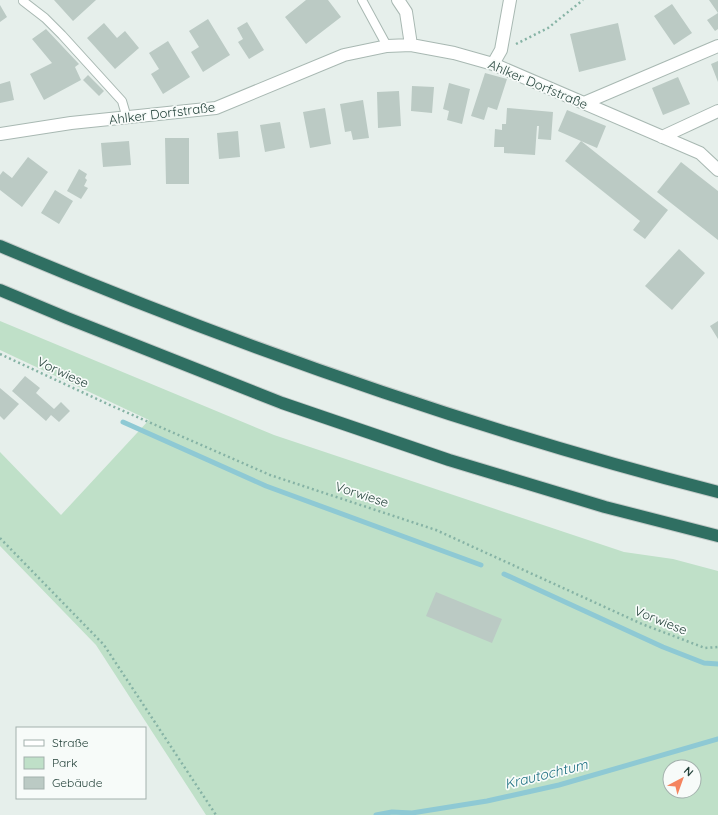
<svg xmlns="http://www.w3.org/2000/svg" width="718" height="815" viewBox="0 0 718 815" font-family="Quicksand,sans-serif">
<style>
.green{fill:#bfe0c8;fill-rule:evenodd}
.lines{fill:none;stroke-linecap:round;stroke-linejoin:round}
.stream{stroke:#8ec9d4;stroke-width:5}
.building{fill:#bbcac4}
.lane-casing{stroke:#a8b8b2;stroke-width:10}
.street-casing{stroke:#a8b8b2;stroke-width:14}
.highway-casing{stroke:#c2cac8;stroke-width:14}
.path{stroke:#86b3a5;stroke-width:2.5;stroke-dasharray:2 3;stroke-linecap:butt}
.lane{stroke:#fff;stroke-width:8}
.street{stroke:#fff;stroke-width:12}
.highway{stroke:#2f6f62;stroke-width:12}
.labels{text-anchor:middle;stroke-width:3.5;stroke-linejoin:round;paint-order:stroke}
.street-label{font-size:13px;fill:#24423a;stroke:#f7fbf9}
.water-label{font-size:14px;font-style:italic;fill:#1c6f80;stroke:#f7fbf9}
</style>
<rect width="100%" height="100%" fill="#e6efeb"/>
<path class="green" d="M0 321 274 435 624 552 673 559 718 571V815H206L96 645 0 546V452L61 515 149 420 0 350ZM670 767H694V791H670Z"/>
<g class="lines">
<path class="stream" d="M123 422 266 486 481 565
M504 574 663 647 704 663 718 664
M376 815 392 812 412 813 487 801 559 785 718 739"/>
</g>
<path class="building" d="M54 0H96L73 21Z
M306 0H328L341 17 306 44 285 17Z
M709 0H718V13Z
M672 4 692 33 674 45 654 16Z
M0 5 7 17 0 22Z
M718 13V29L715 31 707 20Z
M208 19 230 55 203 72 191 52 199 47 189 31Z
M247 22 264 50 249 59 238 42 243 39 237 28Z
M104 23 117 38 125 31 139 48 115 69 87 38Z
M618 23 626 60 579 72 570 34Z
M46 29 79 64 75 67 81 80 44 100 30 74 52 63 32 39Z
M168 41 190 77 163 94 151 74 159 69 149 53Z
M718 61V82L711 64Z
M485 73 507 79 497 110 488 107 484 120 471 116Z
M88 75 104 91 99 96 83 80Z
M678 77 690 104 663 115 652 88Z
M10 81 14 100 0 103V84Z
M449 83 470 89 462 124 447 120 449 111 443 109Z
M412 86 434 87 432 113 411 111Z
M399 91 401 126 378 128 377 92Z
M363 100 369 138 353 140 351 131 345 132 340 104Z
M325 108 331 144 310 148 303 112Z
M507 108 553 112 551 140 538 139 539 126H537L535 155 504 153V147H494L495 129 502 130V124H506Z
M567 110 606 126 597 148 558 131Z
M280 122 285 148 265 152 260 125Z
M238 131 240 157 219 159 217 133Z
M165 138H189V184H166Z
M129 141 131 165 103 167 101 143Z
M581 141 668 210 645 239 633 230 640 221 565 161Z
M28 157 48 172 22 207 0 190V175L3 171 12 178Z
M681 162 718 191V240L657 192Z
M79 169 87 174 85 178 87 180 84 186 88 188 81 199 67 191Z
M55 190 73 201 59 224 41 213Z
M679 249 705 273 672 310 645 286Z
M718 321V339L710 326Z
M25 376 40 388 36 393 54 409 61 402 70 411 59 422 51 415 46 421 12 391Z
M0 388 19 404 4 420 0 416Z
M436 592 502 619 492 643 426 616Z"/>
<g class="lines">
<defs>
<path id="lane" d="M362 0 387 46
M23 1 45 18 62 35 122 101 127 118"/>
<path id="street" d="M398 0 406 12 411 45
M493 64 501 50 510 0
M584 103 718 46
M0 134 71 123 216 108 344 55 387 46 411 45 454 53 493 64 700 153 718 170
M662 137 718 111"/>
<path id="highway" d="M0 246C234 345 472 429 718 492
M0 290 67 318 282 403 449 460 605 507 718 536"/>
</defs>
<use href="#lane" class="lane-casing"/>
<use href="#street" class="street-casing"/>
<use href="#highway" class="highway-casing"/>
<path class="path" d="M516 44 548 28 583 0
M0 354 112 406 270 475 436 530 642 624 705 648 718 647
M0 538 104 645 216 815"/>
<use href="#lane" class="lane"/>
<use href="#street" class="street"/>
<use href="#highway" class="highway"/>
</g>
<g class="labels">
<g class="street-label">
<text transform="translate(538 84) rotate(23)" y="5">Ahlker Dorfstraße</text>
<text transform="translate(162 113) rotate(-7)" y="5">Ahlker Dorfstraße</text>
<text transform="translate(63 372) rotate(25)" y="5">Vorwiese</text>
<text transform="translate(362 494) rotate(18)" y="5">Vorwiese</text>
<text transform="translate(661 620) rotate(22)" y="5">Vorwiese</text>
</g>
<g class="water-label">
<text transform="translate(546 774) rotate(-14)" y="5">Krautochtum</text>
</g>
</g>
<rect x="16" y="727" width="130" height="72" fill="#f7fbf9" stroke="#a3b1ad"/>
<rect x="24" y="740" width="20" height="6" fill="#ffffff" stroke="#a3b1ad"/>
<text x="52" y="747" font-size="12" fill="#24423a">Straße</text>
<rect x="24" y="757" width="20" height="12" fill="#bfe0c8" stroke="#a3b1ad"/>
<text x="52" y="767" font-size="12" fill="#24423a">Park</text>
<rect x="24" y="777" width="20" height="12" fill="#bbcac4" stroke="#a3b1ad"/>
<text x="52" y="787" font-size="12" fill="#24423a">Gebäude</text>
<g transform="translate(682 779) rotate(41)"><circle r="19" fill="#f7fbf9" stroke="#a3b1ad"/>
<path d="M0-3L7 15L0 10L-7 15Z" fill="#f4845f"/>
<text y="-6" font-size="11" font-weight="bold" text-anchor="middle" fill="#24423a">N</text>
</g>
</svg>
